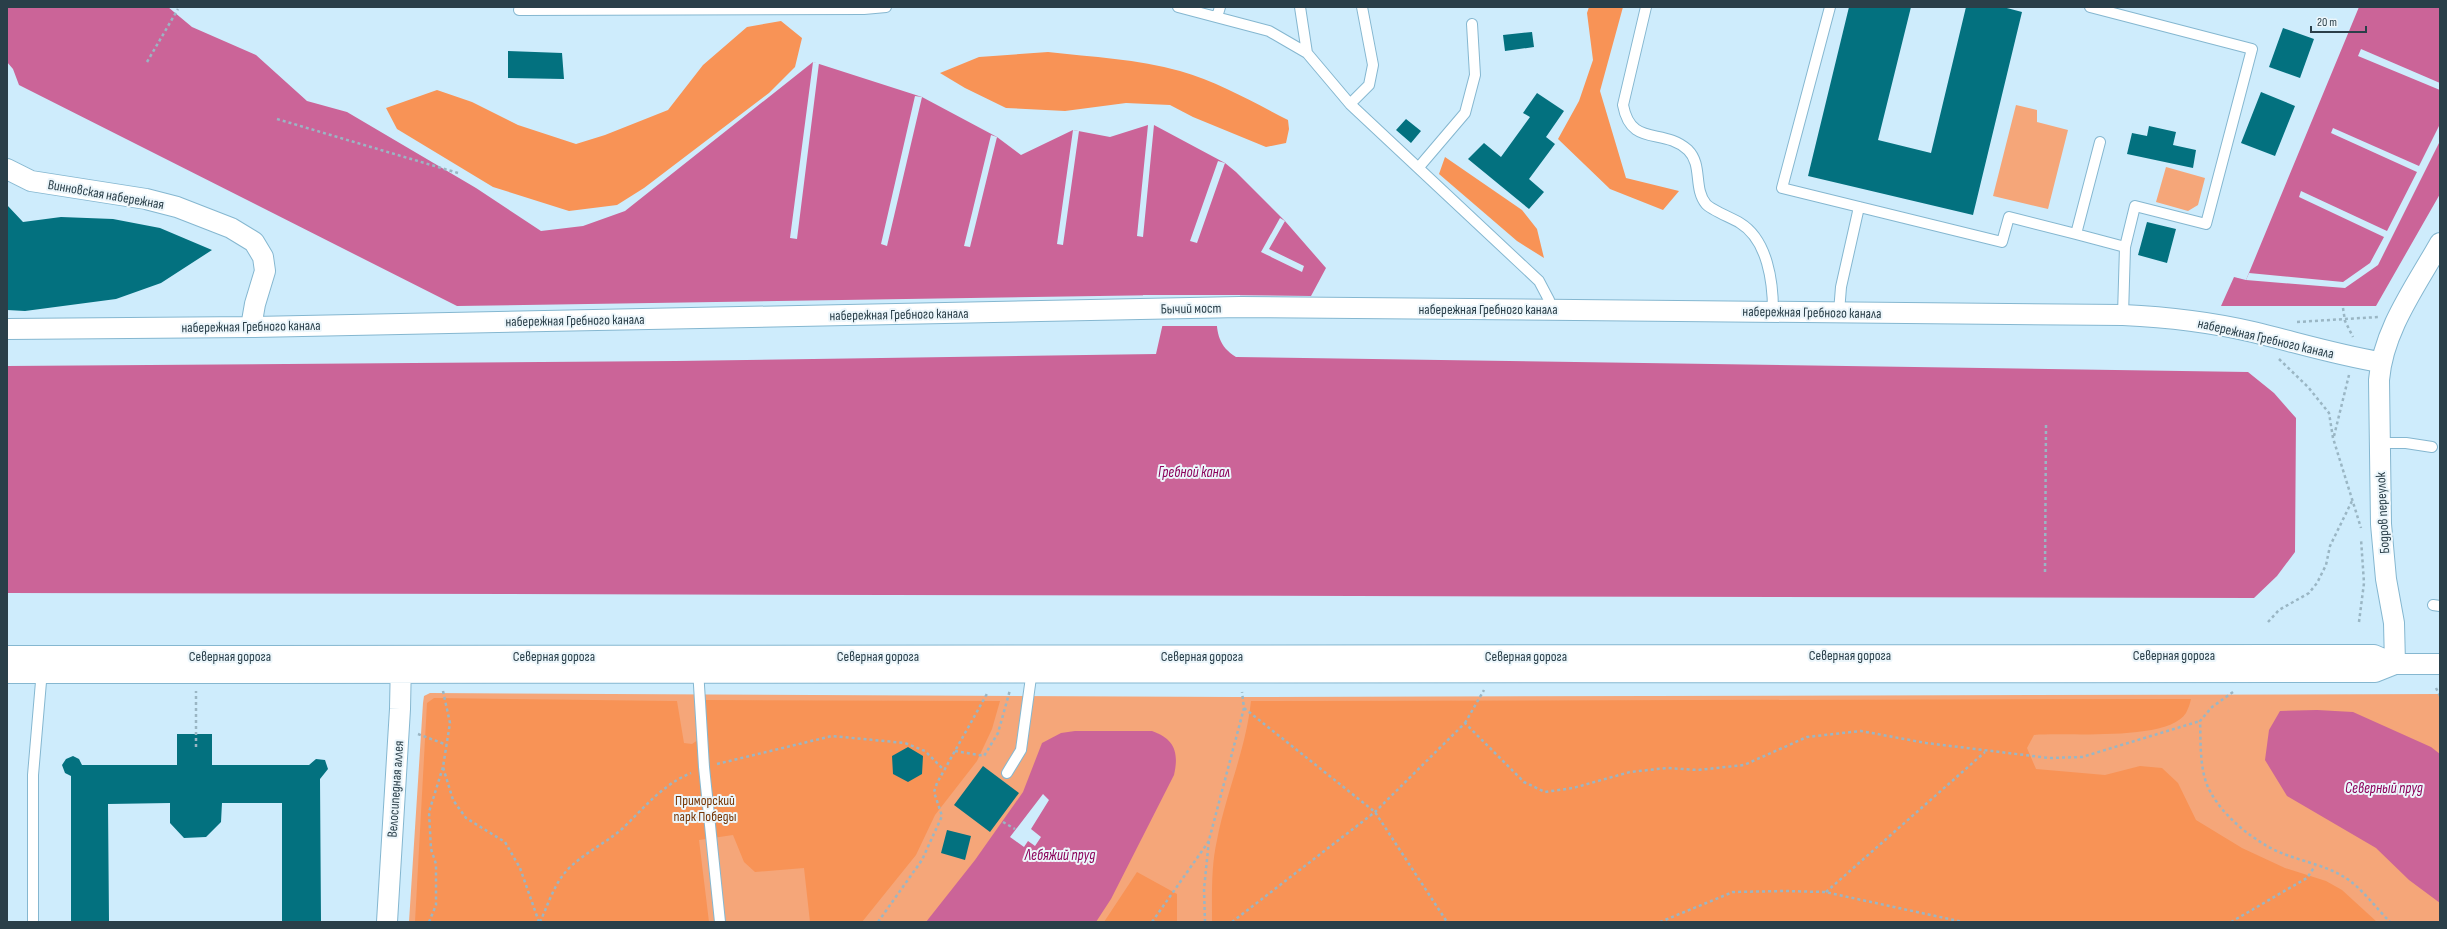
<svg xmlns="http://www.w3.org/2000/svg" width="2447" height="929" viewBox="0 0 2447 929" font-family="'Sofia Sans Condensed',sans-serif">
<style>
.green{fill:#f5a679}
.forest{fill:#f89356}
.water{fill:#cb6498}
.pier{fill:#ceecfc}
.building{fill:#03717f}
.lines{fill:none;stroke-linecap:round;stroke-linejoin:round}
.service-casing{stroke:#85b7d0;stroke-width:12}
.minor-casing{stroke:#85b7d0;stroke-width:22}
.path{stroke:#9ab6c4;stroke-width:2.5;stroke-dasharray:3 3;stroke-linecap:butt}
.service{stroke:#fff;stroke-width:10}
.minor{stroke:#fff;stroke-width:20}
.labels{text-anchor:middle;stroke-width:4;stroke-linejoin:round;paint-order:stroke}
.street-label{font-size:14px;fill:#2a3f49;stroke:#ecf6fb}
.park-label{font-size:14px;fill:#763605;stroke:#ecf6fb}
.water-label{font-size:15px;font-style:italic;fill:#8b025a;stroke:#ecf6fb}
</style>
<rect width="100%" height="100%" fill="#ceecfc"/>
<path class="green" d="M2016 105 2037 110V122L2068 130 2048 209 1993 196Z
M2166 167 2205 178 2198 205 2188 211 2156 202Z
M430 693 1232 697 2440 694V922H409L423 703 424 696Z"/>
<path class="forest" d="M1589 7H1623L1600 91 1626 178 1679 191 1663 210 1610 189 1558 139 1579 101 1593 60 1587 13Z
M781 21 802 38 795 67 769 93 644 188 617 205 569 211 493 187 397 129 386 108 437 90 472 102 518 125 576 144 605 135 668 110 703 65 747 27Z
M1048 52C1092 57 1138 59 1180 71 1218 82 1253 102 1288 120L1289 129 1286 143 1266 147 1193 117 1170 105 1126 103 1065 111 1006 108 965 88 940 73 979 57Z
M1445 157 1522 210 1537 229 1544 258 1517 241 1439 174Z
M434 698 677 701 684 743 692 744 704 736 705 700 1000 701 992 729 977 761 935 815 916 855 862 922H810L804 868 755 872 744 862 733 835 699 840 709 922H415L427 703Z
M2191 699C2190 704 2188 709 2186 713 2168 742 2066 732 2034 735L2027 748 2036 769 2105 775 2140 766 2162 768 2178 783 2196 820 2242 848 2285 868 2326 881 2342 890 2377 922H1212C1212 895 1211 866 1217 840 1226 793 1246 749 1251 701Z
M1137 872 1177 894V922H1104Z"/>
<path class="water" d="M7 7H168L192 27 256 55 307 101 347 112 476 188 541 231 583 226 625 211 813 62 922 97 997 137 1021 155 1073 130 1110 137 1148 125H1154L1225 163 1236 172 1285 221 1326 268 1311 296 1217 295C1217 320 1212 343 1236 357L2248 372 2274 393 2296 418 2295 552 2277 576 2254 598 7 593V366L676 361 1156 354 1163 323 1164 295 457 306 19 85 13 69 7 62Z
M2359 7H2440V194L2376 306H2221L2234 277 2246 280Z
M2317 710 2353 712 2431 747 2440 754V903L2409 880 2376 848 2287 796 2265 760 2269 730 2280 711Z
M1075 731H1152C1175 739 1179 753 1174 775L1111 899 1096 922H926L975 860 1023 792 1042 743 1061 733Z"/>
<path class="pier" d="M2361 49 2440 83V90L2358 56Z
M813 62 819 63 797 239 790 238Z
M915 96 922 97 887 246 881 244Z
M2440 124V141L2378 265 2345 288 2246 280 2249 273 2343 282 2370 263 2384 237 2299 197 2301 191 2387 231 2417 172 2331 133 2333 128 2419 166Z
M1148 125H1154L1143 237 1137 236Z
M1073 130 1079 131 1063 245 1057 244Z
M991 135 997 137 970 247 964 246Z
M1218 161 1225 163 1197 243 1190 241Z
M1280 218 1285 221 1269 249 1304 266 1302 272 1261 252Z
M1143 295H1240V297H1219L1220 326H1161L1162 297H1143Z
M1043 794 1049 800 1031 829 1041 837 1035 846 1028 841 1024 847 1010 837Z"/>
<path class="building" d="M1849 7H1911L1878 140 1931 153 1966 7H2003L2022 12 1973 215 1808 176Z
M2283 28 2314 39 2300 78 2269 67Z
M1532 32 1534 47 1505 51 1503 35Z
M508 51 562 53 564 79 508 78Z
M2261 92 2295 106 2275 156 2241 143Z
M1537 93 1564 111 1546 137 1555 144 1529 179 1544 192 1529 209 1468 159 1484 143 1501 157 1530 117 1523 113Z
M1406 119 1421 131 1411 143 1396 130Z
M2149 126 2176 132 2173 145 2196 150 2193 168 2127 154 2132 133 2147 136Z
M7 205 23 222 61 217 113 219 160 228 212 250 161 283 116 299 25 311 7 310Z
M2147 222 2176 229 2167 263 2138 255Z
M177 734H212V765H309L316 759 325 760 328 769 320 779 321 922H282V803H222L221 822 206 837 184 838 170 823V803L108 804 109 922H71V776L65 773 62 765 66 759 73 756 79 759 82 765H177Z
M908 747 923 756 922 774 908 782 893 774 892 756Z
M983 766 1019 793 990 832 954 805Z
M947 830 971 836 965 860 941 853Z"/>
<g class="lines">
<defs>
<path id="service" d="M1178 7 1269 31 1307 53 1350 104 1539 281 1549 300 1550 309
M1300 7 1307 53
M1646 7 1623 105C1631 148 1663 127 1688 150 1703 165 1693 188 1706 204 1711 210 1732 218 1740 223 1768 240 1773 283 1773 311
M1830 7 1782 188 2002 242 2009 217 2076 234
M2090 7 2252 49 2206 224 2135 206 2125 247
M519 10 864 9 886 7
M1217 17 1220 7
M1350 104 1369 85 1373 65 1362 7
M2100 142 2076 234 2125 247 2123 315
M1419 167 1465 113 1475 75 1472 24
M1839 312 1841 287 1859 207
M2380 443H2406L2432 447
M2433 605 2440 606
M698 669 704 767 720 922
M1007 773 1021 750 1032 670
M33 922V775L42 670"/>
<path id="minor" d="M7 169 31 181 146 199 177 207 231 228 254 242 263 257 265 271 255 304 251 327
M7 329 251 327 1240 307 2123 315C2167 317 2210 322 2253 332 2295 342 2337 355 2380 362
M7 656 2374 655 2395 664
M2395 664 2394 623 2386 579 2381 524 2379 380C2383 330 2416 286 2440 243
M7 673 2375 672 2395 664H2440
M387 922 400 709 401 660"/>
</defs>
<use href="#service" class="service-casing"/>
<use href="#minor" class="minor-casing"/>
<path class="path" d="M147 62 178 9
M277 119 458 173
M2343 308 2345 321 2353 337
M2297 322 2378 317
M2279 359 2308 387 2329 413 2333 438 2361 528
M2334 436 2349 375
M2045 572 2046 425
M2268 622 2279 610 2309 593 2317 583 2326 565 2330 546 2352 501
M2359 622 2364 583 2361 539
M2436 688 2440 696
M443 691 450 723 443 767 453 800 466 818 505 842 520 868 539 922
M2233 692 2212 707 2200 721C2201 744 2199 773 2211 793 2225 818 2254 841 2279 852 2300 861 2325 865 2344 877 2360 886 2377 909 2390 922
M1244 708 1375 812 1447 922
M1465 723 1484 690
M418 734 447 745
M196 747V691
M955 751 984 756 998 733 1010 690
M717 764 832 736 905 743 925 751 944 770
M1003 822 1015 829
M1826 892 1985 752
M429 922 436 905V864L431 849 429 812 443 767
M540 922C547 907 553 888 563 875 580 854 604 845 623 828 645 807 662 785 691 773
M878 922 922 860 942 816 934 792 937 783 988 692
M1152 922 1209 841
M1205 922 1204 889 1209 840 1244 708 1242 692
M1232 922 1375 812 1465 723 1524 782 1545 792 1573 788 1630 772 1667 768 1698 770 1744 765 1807 737 1861 731 1926 743 2049 758 2082 757 2200 721
M1660 922 1733 892 1785 891 1825 892 1963 922
M2231 922 2307 878 2315 866"/>
<use href="#service" class="service"/>
<use href="#minor" class="minor"/>
</g>
<g class="labels">
<g class="street-label">
<text transform="translate(106 194) rotate(10)" y="5">Винновская набережная</text>
<text transform="translate(1191 308) rotate(-1)" y="5">Бычий мост</text>
<text x="1488" y="314">набережная Гребного канала</text>
<text transform="translate(1812 312) rotate(1)" y="5">набережная Гребного канала</text>
<text transform="translate(899 314) rotate(-1)" y="5">набережная Гребного канала</text>
<text transform="translate(575 320) rotate(-1)" y="5">набережная Гребного канала</text>
<text transform="translate(251 326) rotate(-1)" y="5">набережная Гребного канала</text>
<text transform="translate(2266 338) rotate(13)" y="5">набережная Гребного канала</text>
<text transform="translate(2382 513) rotate(-93)" y="5">Бодров переулок</text>
<text x="1850" y="660">Северная дорога</text>
<text x="2174" y="660">Северная дорога</text>
<text x="230" y="661">Северная дорога</text>
<text x="554" y="661">Северная дорога</text>
<text x="878" y="661">Северная дорога</text>
<text x="1202" y="661">Северная дорога</text>
<text x="1526" y="661">Северная дорога</text>
<text transform="translate(395 789) rotate(-86)" y="5">Велосипедная аллея</text>
</g>
<g class="park-label">
<text x="705" y="805">Приморский<tspan x="705" dy="16">парк Победы</tspan></text>
</g>
<g class="water-label">
<text x="1194" y="477">Гребной канал</text>
<text x="2384" y="793">Северный пруд</text>
<text x="1060" y="860">Лебяжий пруд</text>
</g>
</g>
<rect width="2447" height="929" fill="none" stroke="#2a3f49" stroke-width="16"/>
<path d="M2311 26v6h55v-6" fill="none" stroke="#2a3f49" stroke-width="2"/>
<text x="2317" y="26" font-size="12" fill="#2a3f49" stroke="#ecf6fb" stroke-width="3" paint-order="stroke">20 m</text>
</svg>
